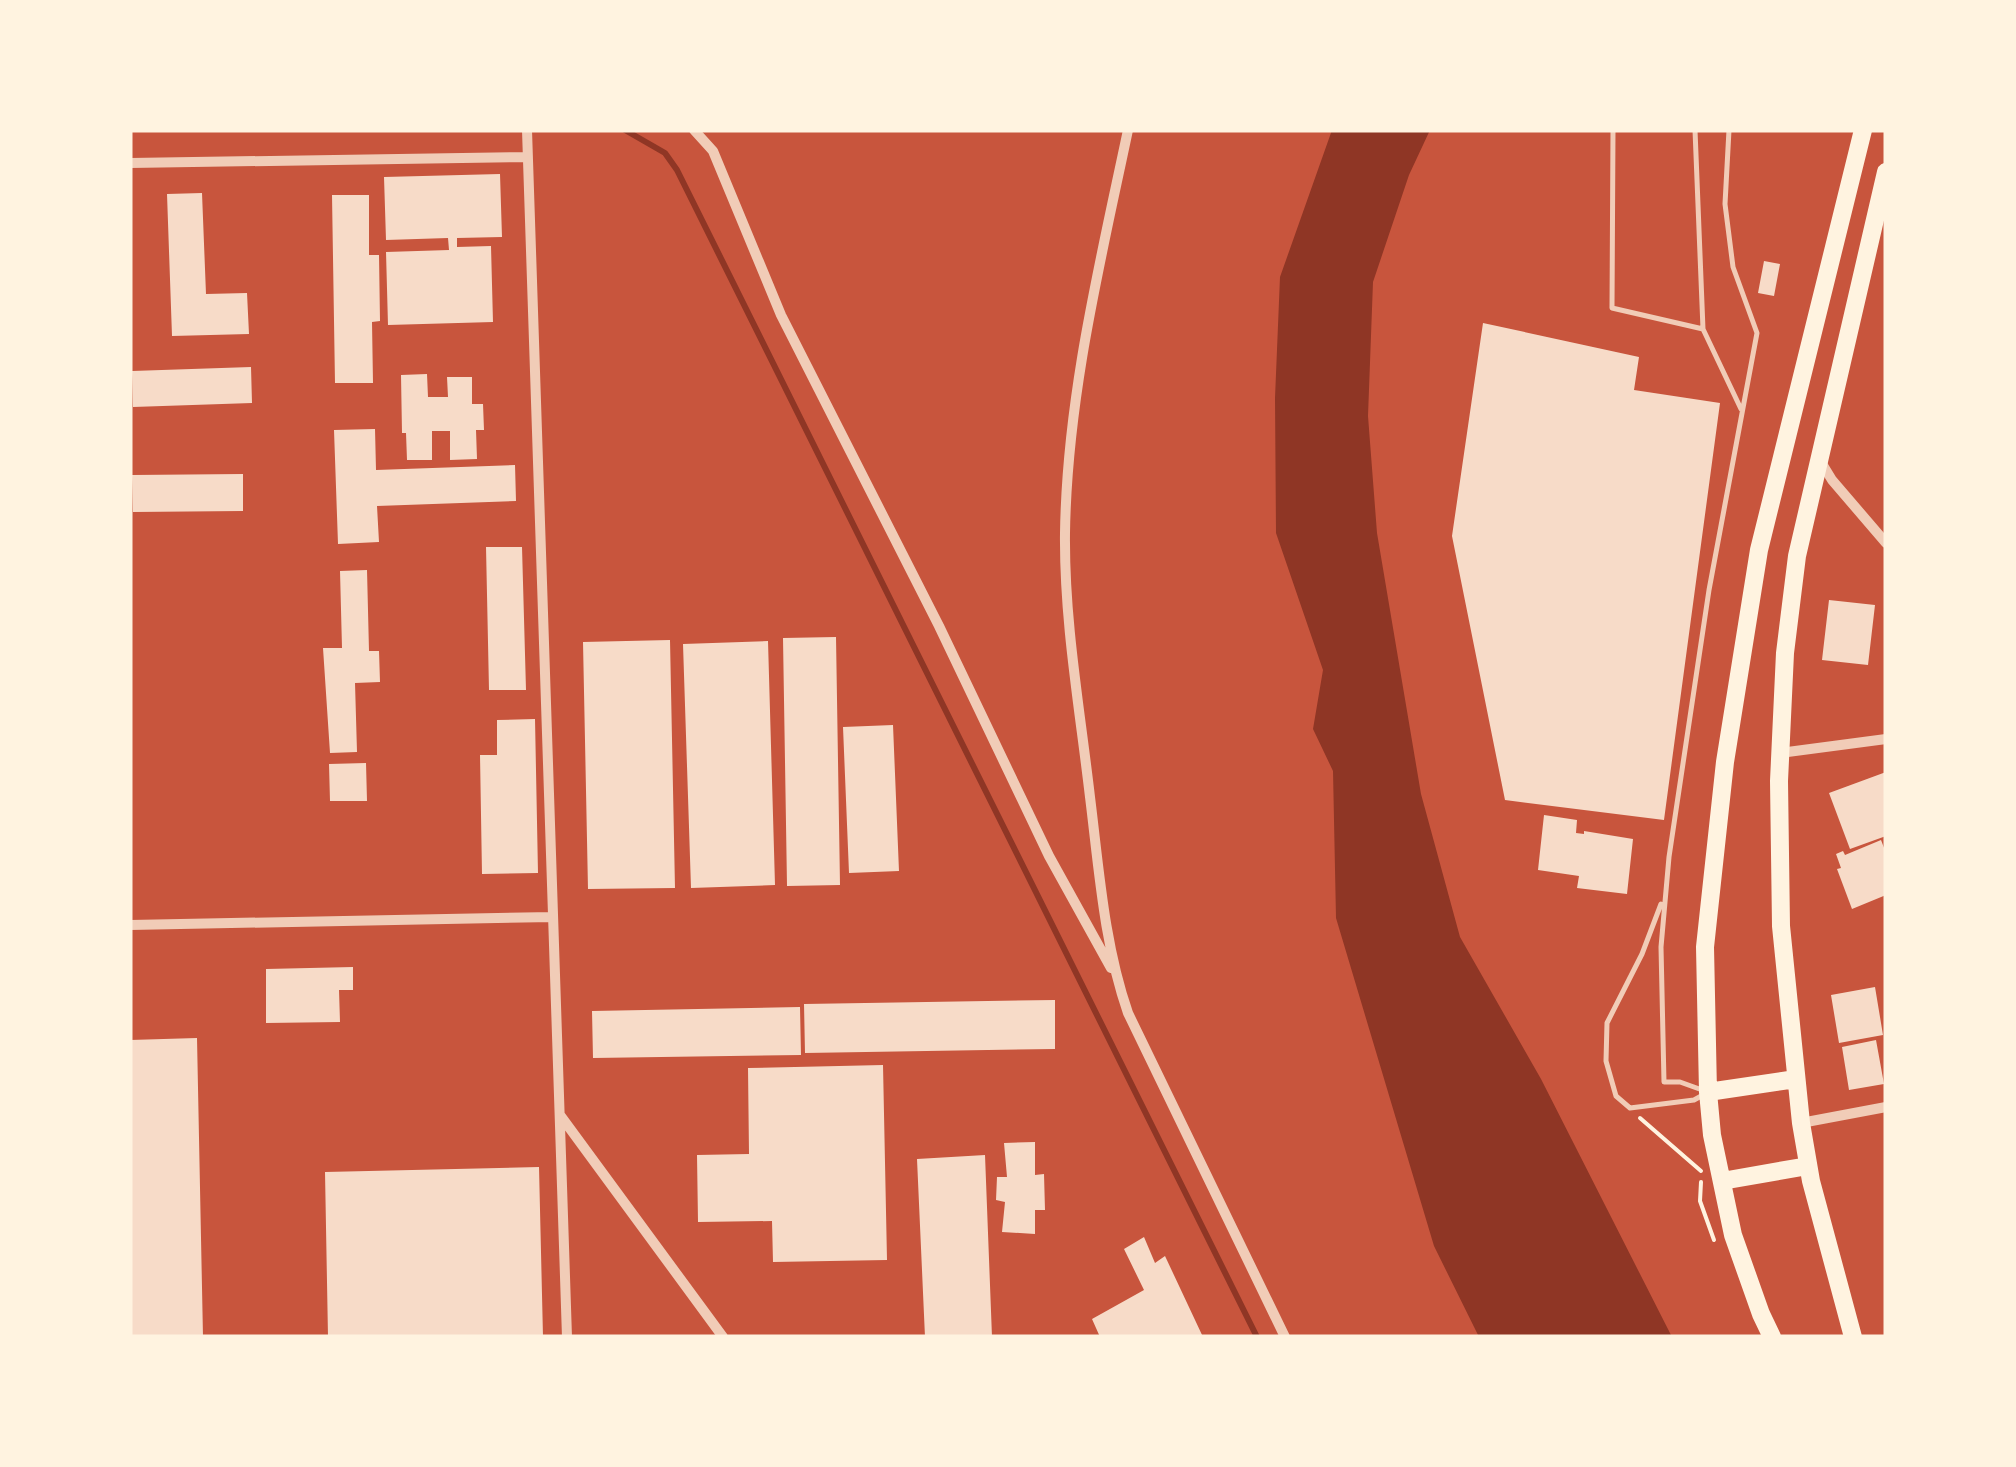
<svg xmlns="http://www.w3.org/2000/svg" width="2016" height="1467" viewBox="0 0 2016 1467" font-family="Figtree,sans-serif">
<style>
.water{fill:#8f3625}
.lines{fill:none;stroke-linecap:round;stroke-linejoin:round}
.stream{stroke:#8f3625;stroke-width:6}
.building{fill:#f7dbc8}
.path{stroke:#fff3e0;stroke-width:4}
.service{stroke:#f1ccb7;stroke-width:5}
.minor{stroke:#f1ccb7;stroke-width:10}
.trunk{stroke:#fff3e0;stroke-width:18}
</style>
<rect width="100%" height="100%" fill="#c8553d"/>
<path class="water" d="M1332 130H1430L1409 175 1373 282 1368 416 1377 533 1421 794 1460 937 1541 1079 1672 1337H1479L1434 1246 1336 918 1333 771 1313 729 1323 670 1276 533 1275 398 1280 277Z"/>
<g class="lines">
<path class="stream" d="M625 130 665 153 677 170 1257 1337"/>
</g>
<path class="building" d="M500 174 502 237 457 238V247L491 246 493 322 388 325 386 252 449 250 448 238 386 240 384 177Z
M202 193 206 294 247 293 249 334 172 336 167 194Z
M332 195H369V255H379L380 321 372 322 373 383H335Z
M1764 261 1780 264 1774 296 1758 293Z
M1483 323 1639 357 1634 390 1720 403 1664 820 1505 800 1452 536Z
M251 367 252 403 133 407 132 371Z
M427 374 428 397H448L447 377H472V404H483L484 430H476L477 459 450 460V431H432V460H407L406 433H402L401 375Z
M375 429 376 470 515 465 516 501 377 506 379 542 338 544 334 430Z
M243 474V511L133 512 132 475Z
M486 547H522L526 690H489Z
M367 570 369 651H379L380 682 355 683 357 752 330 753 323 648H342L340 571Z
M1829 600 1875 605 1868 665 1822 660Z
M836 637 840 885 787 886 783 638Z
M670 640 675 888 588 889 583 642Z
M768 641 775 885 691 888 683 644Z
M535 719 538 873 482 874 480 755H497V720Z
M893 725 899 871 849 873 843 727Z
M366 763 367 801H330L329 764Z
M1886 772V836L1850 849 1829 793Z
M1544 815 1577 820 1576 833 1584 834V831L1633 839 1627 894 1577 888 1579 876 1538 870Z
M1881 840 1886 853V895L1852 909 1837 869 1841 868 1836 854 1843 851 1845 855Z
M353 967V990H339L340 1022 266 1023V969Z
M1875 987 1883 1035 1839 1043 1831 995Z
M1055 1000V1049L805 1053 804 1004Z
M800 1007 801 1055 593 1058 592 1011Z
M197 1038 203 1337H130V1040Z
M1876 1040 1884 1084 1849 1090 1842 1047Z
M883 1065 887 1260 773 1262 772 1221 698 1222 697 1155 749 1154 748 1068Z
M1035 1142V1175L1044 1174 1045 1210H1035V1234L1002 1232 1005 1202 996 1200 997 1177H1007L1004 1143Z
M985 1155 992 1337H925L917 1159Z
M539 1167 543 1337H328L325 1172Z
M1144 1237 1155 1263 1165 1256 1203 1337H1100L1092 1319 1144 1290 1124 1249Z"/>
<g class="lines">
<path class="path" d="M1640 1118 1701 1171
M1701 1182 1700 1201 1714 1240"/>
<path class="service" d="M1613 130 1612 308 1703 329
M1695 130 1703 329 1741 409
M1661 904 1642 954 1607 1023 1606 1061 1616 1096 1630 1108 1694 1100 1703 1095
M1705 1091 1680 1082H1664L1661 947 1669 857 1709 590 1757 333 1733 267 1725 204 1729 130"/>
<path class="minor" d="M527 130 567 1337
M694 130 713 151 781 315 939 626 1049 856 1111 968
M1128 130C1100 263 1067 397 1065 533 1064 621 1080 710 1090 797 1099 869 1104 944 1128 1013L1285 1337
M130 163 527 157
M1821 462 1832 480 1886 543
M1780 753 1886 739
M130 925 553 917
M560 1115 723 1337
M1801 1123 1886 1107"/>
<path class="trunk" d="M1708 1092 1796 1079
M1722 1181 1808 1166
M1772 1337 1761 1314 1733 1235 1712 1135 1708 1092 1705 947 1725 762 1759 550 1863 130
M1853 1337 1811 1181 1801 1123 1781 926 1779 781 1785 653 1797 556 1886 172"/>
</g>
<rect width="2016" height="1467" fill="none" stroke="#fff3e0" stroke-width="265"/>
</svg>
